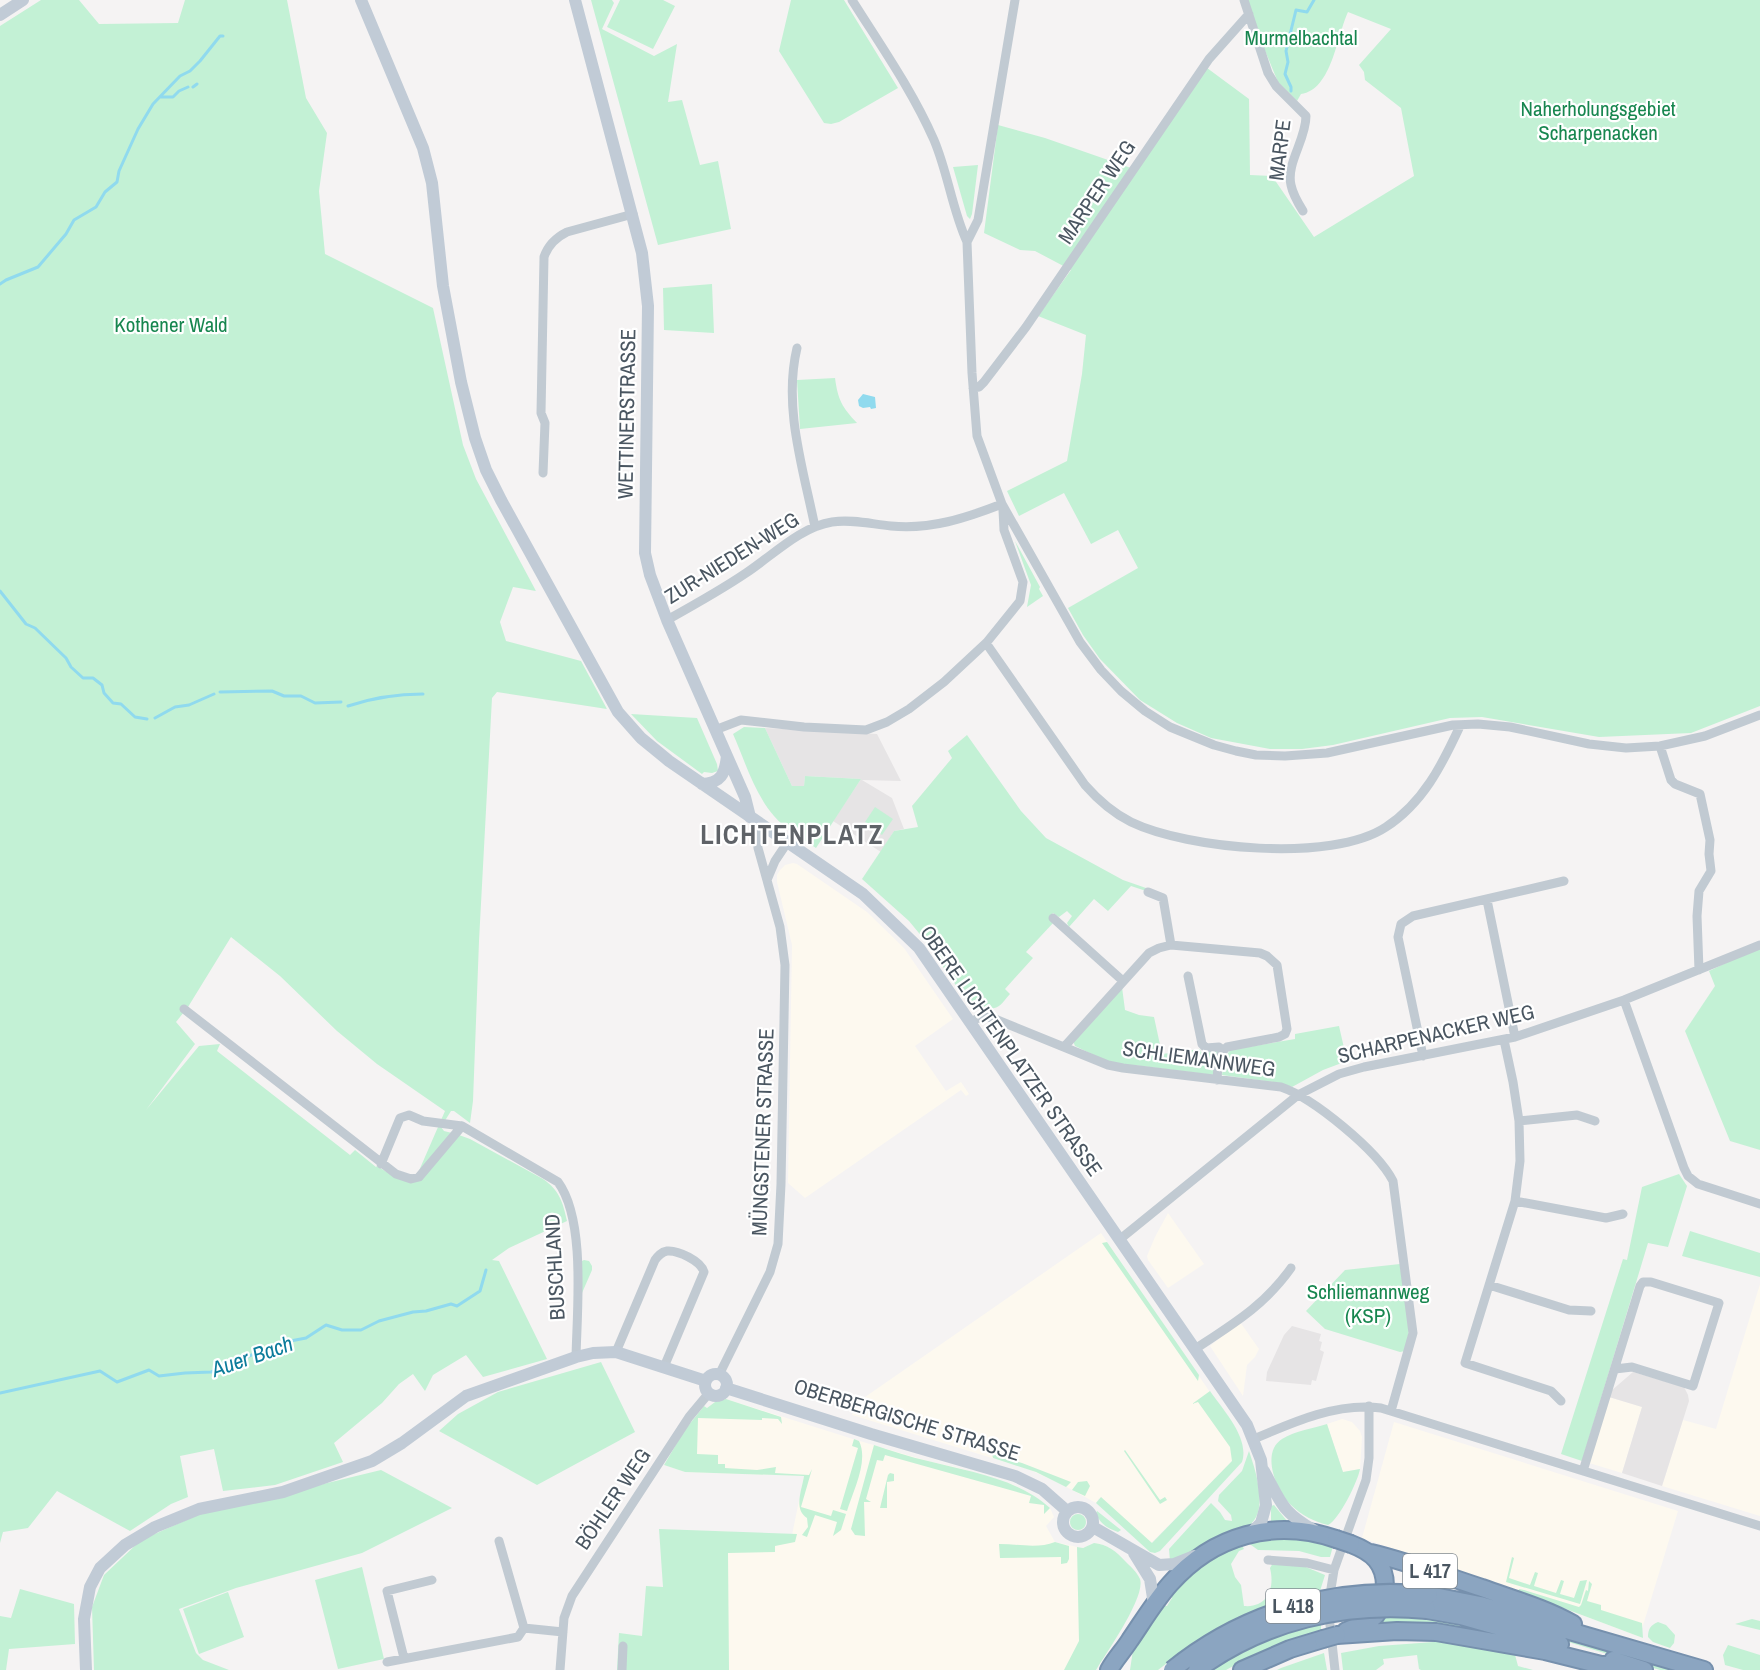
<svg xmlns="http://www.w3.org/2000/svg" width="1760" height="1670" viewBox="0 0 1760 1670" font-family="'Archivo Narrow',sans-serif">
<style>
.commercial{fill:#fdf9ef}
.education{fill:#e6e4e5}
.green{fill:#c3f1d5}
.water{fill:#90daee}
.lines{fill:none;stroke-linecap:round;stroke-linejoin:round}
.stream{stroke:#90daee;stroke-width:3}
.highway-casing{stroke:#7690ad;stroke-width:20}
.street{stroke:#c1cad2;stroke-width:9}
.secondary{stroke:#c1cbd6;stroke-width:12}
.highway{stroke:#8ba5c1;stroke-width:16}
.highway-bridge-casing{stroke:#7690ad;stroke-width:20;stroke-linecap:butt}
.highway-bridge{stroke:#8ba5c1;stroke-width:16}
.labels{text-anchor:middle;stroke-width:4.5;stroke-linejoin:round;paint-order:stroke}
.shield{fill:#fff;stroke:#808990;stroke-width:1.5}
.shield-label{font-size:20px;font-weight:bold;fill:#4a5661}
.park-label{font-size:21px;fill:#17864f;stroke:#fff}
.street-label{font-size:21px;fill:#4a5661;stroke:#fff}
.water-label{font-size:22px;font-style:italic;fill:#0c7c9b;stroke:#fff}
.district-label{font-size:27px;font-weight:bold;letter-spacing:1.5px;fill:#5f6368;stroke:#fff}
</style>
<rect width="100%" height="100%" fill="#f5f3f3"/>
<path class="commercial" d="M793 863 797 864 867 912 904 948 953 1019 915 1046 946 1091 961 1082 969 1094 966 1096 961 1090 805 1198 788 1183 792 945 777 882V875L780 870 785 865Z
M1168 1213 1204 1264 1168 1288 1148 1260 1147 1256 1155 1237Z
M1101 1233 1240 1436 1232 1461 1151 1543 1099 1498 1096 1503 1061 1484 1028 1469 852 1415 855 1404Z
M1760 1284V1516L1662 1486 1683 1420 1716 1429Z
M1240 1322 1259 1349 1255 1357 1247 1365 1243 1396 1210 1346Z
M1609 1397 1642 1407 1622 1473 1589 1463Z
M726 1399 853 1439 928 1461 959 1468 1012 1484 1031 1494 1050 1508 1054 1517 1046 1526 1055 1542 1082 1548 1098 1543 1110 1548 1083 1670H722L716 1531 792 1535 804 1476 685 1472 664 1465 704 1406 707 1408 715 1402Z
M1342 1419 1352 1422 1360 1431 1362 1437 1360 1469 1343 1472 1327 1424Z
M1394 1422 1678 1511 1641 1632 1643 1638 1518 1591 1362 1538Z"/>
<path class="education" d="M765 728 877 734 901 781 862 780 892 798 904 829 894 831 881 852 833 821 861 779 805 776 804 786H792Z
M1292 1326 1321 1334 1319 1341 1322 1342 1320 1350 1324 1352 1316 1381 1312 1380 1311 1385 1266 1381 1267 1372 1284 1335Z
M1633 1372 1684 1387 1688 1395 1689 1401 1662 1486 1622 1473 1642 1407 1609 1397 1611 1391Z"/>
<path class="green" d="M41 0H79L99 24 178 23 185 0H287L306 98 327 133 319 191 325 254 433 308 463 445 476 479 536 591 513 587 500 622 506 641 581 661 607 709 497 692 492 698 479 941 473 1101 470 1123 454 1111H451L441 1127 444 1131 452 1133 418 1173 445 1111 377 1064 337 1031 280 976 231 937 188 1007 176 1022 195 1044 146 1110 199 1046 220 1044 217 1051 350 1155 355 1150 376 1167 377 1166C390 1174 406 1185 421 1179L459 1135 470 1139 543 1179C559 1190 563 1202 567 1221L509 1248 492 1260 499 1261 547 1359 483 1377 466 1355 433 1375 425 1391 413 1374 399 1384 382 1403 334 1443 343 1462 275 1485 223 1491 214 1449 180 1456 188 1497 171 1504 130 1531 57 1491 28 1528 3 1532 0 1543V26Z
M591 0H612L614 3 602 29 654 56 677 44 668 102 682 100 700 165 718 161 731 229 658 245Z
M620 0H663L675 6 653 49 607 27Z
M791 0H844L898 88 839 122 831 124 824 123 779 51Z
M1244 0H1760V706L1691 733 1599 737 1482 717 1450 718 1333 745 1302 749H1270L1211 738 1177 723 1140 700 1100 659 1083 635 1068 608 1138 568 1118 530 1091 544 1064 493 1019 516 1007 491 1067 461 1082 374 1086 335 1038 316 1071 270 1035 251 1020 250 984 233 998 125 1045 138 1131 168 1203 65 1249 99 1250 175 1272 176 1314 237 1414 176 1401 108 1365 80 1364 72 1359 65 1391 29 1348 12C1337 35 1332 90 1301 94L1297 101 1278 82Z
M978 165 972 214 970 219 967 216 953 167Z
M712 284 714 333 664 330 663 288Z
M835 378C838 400 842 407 857 423L800 429 797 380Z
M1015 541 1040 587 1039 589 1043 596 1027 607 1031 585Z
M631 714 697 718 717 764 718 771 712 773 704 772 702 774 657 741Z
M744 727 765 728 792 786H804L805 776 861 779 816 848C801 838 785 829 774 816 754 793 745 761 733 734Z
M967 735 1021 811 1046 838 1123 880 1146 888V891L1131 886 1108 911 1094 899 1069 927 1067 923 1072 916 1067 911 1059 917 1053 913 1049 918 1054 922 1026 952 1033 958 1005 989 1010 994C1000 1005 1000 1010 984 1008 977 1007 975 1008 969 1004L923 938 909 921 862 879 894 831 918 827 912 806 952 758 948 751Z
M875 807 893 819 882 835 865 822Z
M1760 947V1150L1730 1141 1685 1031 1715 986 1709 971Z
M1122 987 1125 1010 1139 1015 1154 1017 1162 1054 1200 1049 1201 1052 1218 1050 1214 1075 1133 1065C1115 1068 1091 1053 1075 1046L1073 1041Z
M1339 1026 1347 1061 1323 1070 1292 1087 1280 1083 1222 1075 1224 1059 1230 1050 1295 1039V1034Z
M1679 1174 1687 1186 1668 1247 1648 1243 1582 1461 1561 1454 1623 1259 1627 1260 1642 1187Z
M1690 1231 1760 1253V1277L1682 1256Z
M1107 1242 1199 1375 1198 1381 1102 1243Z
M584 1260 589 1261 592 1266V1270L582 1293V1261Z
M1400 1264 1409 1331 1405 1351 1400 1352 1325 1329 1306 1311 1345 1270Z
M601 1362 635 1432 537 1485 439 1431 458 1414 498 1392Z
M1210 1391C1223 1410 1250 1438 1242 1462L1160 1551 1155 1553 1150 1552 1096 1503 1101 1497 1152 1543 1232 1461 1230 1447 1198 1402 1192 1404Z
M726 1399 781 1417 782 1424 778 1419 762 1418V1420L698 1418 697 1454 718 1455V1464H725V1468L757 1470 776 1467 775 1473 809 1475 812 1469 801 1507 831 1516 833 1510 846 1514 841 1530 833 1536 837 1522 815 1515 807 1537 802 1535 808 1527 807 1518C793 1509 802 1490 804 1476L685 1472 664 1465 684 1431 704 1406 707 1408 715 1402Z
M1327 1424 1343 1472 1360 1469C1358 1481 1339 1520 1328 1525 1315 1522 1301 1515 1291 1505 1277 1492 1260 1453 1282 1439 1295 1431 1314 1428 1327 1424Z
M854 1439 859 1441C869 1461 853 1491 847 1511L840 1509 858 1448 852 1446Z
M874 1445C892 1451 910 1457 928 1461 970 1472 1017 1478 1050 1508L1044 1514V1505L1029 1503 1031 1496 885 1455 883 1461 877 1460 866 1499 871 1502H864L865 1536 855 1535 851 1529Z
M1125 1450 1160 1500 1165 1497 1167 1500 1160 1504 1124 1451Z
M1249 1451C1256 1472 1270 1513 1247 1527L1170 1561 1169 1549 1211 1503 1220 1512 1225 1520 1232 1521 1231 1515 1218 1501 1219 1495 1242 1471Z
M992 1454 1022 1463 1071 1482 1066 1487 1036 1472 993 1458Z
M381 1470 452 1508 362 1553 236 1588 179 1609 196 1653 203 1660 229 1670H94L92 1607 104 1575 141 1540 200 1514Z
M890 1473 894 1474V1481L887 1482V1508H880L888 1475Z
M1087 1481 1090 1486 1085 1496 1072 1490 1078 1482Z
M1274 1505 1287 1521V1523H1271V1506Z
M1097 1511 1121 1530 1118 1532C1107 1528 1100 1524 1096 1513Z
M1070 1522a8 8 0 1 1 16 0a8 8 0 1 1-16 0Z
M659 1529 797 1534 795 1542 775 1546V1552L728 1553 729 1670H617L619 1633 642 1636 646 1586 663 1587Z
M1291 1534 1333 1546 1330 1557H1321L1299 1551 1258 1550 1247 1542Z
M1055 1542 1069 1546V1559L1067 1563 1061 1564V1557L1000 1558 999 1544C1018 1544 1038 1549 1055 1542Z
M1240 1542 1244 1549 1239 1551 1231 1564 1235 1577 1241 1585 1244 1606C1268 1608 1275 1588 1270 1568L1273 1563 1301 1565 1325 1575 1320 1591 1275 1603 1223 1625 1188 1647 1158 1670H1130L1133 1650 1162 1606H1167L1172 1598 1169 1594 1204 1561Z
M1094 1543C1107 1544 1117 1552 1125 1561 1130 1566 1137 1572 1140 1579 1146 1597 1106 1653 1096 1670H1064L1079 1641 1077 1547 1083 1548Z
M1512 1557 1514 1558 1509 1578 1530 1585 1535 1572 1538 1573 1534 1586 1556 1593 1561 1580 1564 1581 1560 1594 1574 1598 1580 1581 1587 1580 1580 1604 1506 1582Z
M362 1567 384 1659 338 1669 315 1580Z
M1589 1581 1592 1584 1587 1601 1601 1605V1610L1642 1623 1643 1638 1518 1591 1519 1589 1524 1590 1579 1607 1581 1605 1586 1590 1588 1591Z
M20 1589 74 1604 75 1644 9 1649 6 1670H0V1616L11 1618Z
M228 1592 244 1637 199 1654 183 1609Z
M1456 1605 1676 1670H1660L1503 1622Z
M1384 1617C1432 1617 1476 1628 1521 1641L1384 1626 1381 1620Z
M1752 1619 1760 1621V1630L1735 1624Z
M1658 1622 1666 1625 1675 1635 1674 1643 1670 1648 1653 1642 1648 1637C1648 1630 1650 1625 1658 1622Z
M1321 1624V1630L1289 1641 1257 1653 1226 1670H1212C1246 1649 1281 1633 1321 1624Z
M1447 1641 1514 1651 1518 1666 1533 1670H1421L1419 1669 1417 1655 1383 1659 1384 1664 1376 1670H1343L1341 1653 1379 1646Z
M1728 1645 1760 1655V1670H1743L1725 1665 1723 1655Z
M1324 1653 1327 1670H1277L1281 1668Z"/>
<path class="water" d="M863 394 875 397 876 408 871 409 870 407 863 408 859 406 858 400Z"/>
<g class="lines">
<path class="stream" d="M193 87 197 84
M1291 91V87L1285 74 1288 62 1286 51 1296 10 1307 12 1314 0
M160 97H173L179 91 188 87
M0 284 6 280 38 267 66 234 74 220 96 207 105 192 117 182 119 171 138 129 153 104 180 76 190 71 200 61 220 36H223
M0 591 26 624 35 628 66 658 71 667 83 678H93L102 685 104 693 113 703 121 704 135 717 147 719
M220 692 272 691 284 696H301L315 703 341 702
M348 706C372 698 397 694 423 694
M155 718 175 707 189 705 214 694
M0 1393 100 1371 117 1382 149 1370 159 1376 185 1373 211 1372 280 1343 306 1338 326 1325 342 1330H361L379 1321 413 1312 426 1311 451 1304 457 1306 480 1291 486 1270"/>
<defs>
<path id="highway" d="M1371 1553C1409 1562 1445 1576 1482 1588 1512 1599 1545 1608 1573 1624
M1429 1595 1480 1605 1704 1670
M1427 1610 1461 1616 1560 1644
M1346 1631C1356 1627 1368 1623 1376 1615 1382 1608 1384 1598 1385 1589 1386 1563 1372 1552 1351 1544
M1337 1635 1397 1631 1436 1632 1545 1651 1601 1665 1623 1664
M1613 1660 1644 1670
M1109 1670C1115 1659 1123 1651 1130 1640 1143 1621 1155 1601 1170 1584 1213 1535 1274 1518 1336 1539
M1242 1670 1290 1649 1323 1639"/>
</defs>
<use href="#highway" class="highway-casing"/>
<path class="street" d="M852 0C881 46 912 90 934 140 948 173 952 209 967 242
M1015 0 978 220 967 242 972 373 977 436 1002 504 1080 642 1101 670 1121 691 1145 711 1170 727 1214 745 1236 751 1256 755 1285 756 1327 753 1453 725 1478 724 1510 727 1589 744 1626 748 1660 746 1705 736 1760 715
M1244 0 1268 73 1276 86 1306 116C1306 140 1286 163 1291 185 1293 195 1298 203 1303 211
M797 348C783 407 803 468 815 527
M973 388 979 387 984 382 1026 327 1209 59 1249 14
M543 473 545 423 541 413 544 257C548 245 555 238 567 232L633 214
M667 620C694 605 721 590 746 573 772 556 800 527 832 522 852 519 871 524 891 526 930 530 966 518 1002 504
M986 643 1085 785C1099 801 1113 813 1131 822 1187 849 1332 863 1386 827 1423 803 1442 765 1460 726
M715 730 741 720 804 727 866 730 887 722 909 709 944 682 987 642 1020 601 1023 582 1004 530 1003 510
M1660 746 1671 780 1675 784 1700 794 1710 840 1709 854 1711 871 1699 891 1697 916 1699 970
M767 880 775 861 787 843
M1148 892 1163 898 1171 945
M1487 900 1515 1037
M1053 918 1123 981
M1188 976 1202 1044 1206 1048 1219 1047 1223 1050
M1624 1000 1684 1168 1688 1176 1698 1184 1760 1204
M184 1009 396 1174 411 1179 419 1177 462 1126 558 1182C586 1220 577 1310 576 1357
M971 1022C980 1016 986 1016 995 1019L1108 1065 1123 1068 1281 1087C1313 1098 1377 1150 1393 1181L1413 1333 1391 1411
M1504 1040 1513 1082 1519 1121 1520 1161 1515 1201 1465 1363 1551 1391 1561 1401
M1064 1047 1149 953 1159 948 1171 945 1260 953 1267 956 1277 965 1287 1029 1285 1034 1279 1037 1227 1047C1217 1055 1218 1068 1217 1080
M1423 1056 1398 937 1401 924 1413 916 1564 881
M1519 1121 1577 1115 1595 1121
M381 1164 400 1118 409 1115 423 1121 462 1126
M1515 1201 1606 1218 1623 1214
M1119 1240 1298 1095 1339 1074 1364 1067 1515 1037 1624 1000 1760 945
M1489 1285 1569 1310 1591 1311
M1195 1349C1233 1324 1265 1305 1291 1268
M616 1352 655 1260C658 1256 661 1252 667 1251 678 1250 701 1261 704 1272L664 1367
M719 1375 770 1272 778 1244 781 1184 785 965 780 927 758 848 757 822
M1254 1439C1293 1422 1338 1402 1381 1408L1760 1526
M1583 1471 1640 1286 1643 1282H1651L1719 1303 1693 1386 1632 1367 1615 1369
M499 1541 524 1628
M1268 1560 1307 1563 1334 1570
M404 1658 387 1591 432 1580
M387 1662 518 1637 524 1628 563 1632
M560 1670 564 1618 572 1596 689 1417 709 1393
M622 1670 623 1646
M1335 1670 1328 1607 1334 1570 1366 1480 1369 1458V1406"/>
<path class="secondary" d="M361 0 423 148 432 183 443 286 461 382 475 438 486 470 501 500 618 712 641 738 669 761 863 894 919 948 1247 1425 1261 1460 1266 1505 1261 1523 1252 1532
M575 0 642 253 648 306 645 553 650 575 667 620 745 797 750 817
M0 15 23 0
M702 784C721 783 725 774 727 756
M705 1385a11 11 0 1 1 22 0a11 11 0 1 1-22 0Z
M726 1388 871 1434 1015 1476 1042 1489 1067 1511
M1264 1471C1282 1504 1281 1511 1315 1531
M1063 1522a15 15 0 1 1 30 0a15 15 0 1 1-30 0Z
M1093 1527 1159 1565 1174 1564 1194 1556
M1134 1553 1150 1579 1154 1604
M86 1670 84 1619 90 1587 100 1568 125 1545 155 1527 199 1509 283 1492 372 1461 402 1443 466 1396 576 1357 593 1353 616 1352 706 1381"/>
<use href="#highway" class="highway"/>
<defs>
<path id="highway-bridge" d="M1336 1539 1351 1544
M1323 1639 1337 1635
M1172 1670C1245 1611 1336 1585 1429 1595
M1197 1670C1263 1621 1345 1602 1427 1610"/>
</defs>
<use href="#highway-bridge" class="highway-bridge-casing"/>
<use href="#highway-bridge" class="highway-bridge"/>
</g>
<g class="labels">
<g class="shield">
<rect x="1403" y="1554" width="54" height="34" rx="4.5"/>
<rect x="1266" y="1589" width="54" height="34" rx="4.5"/>
</g>
<g class="shield-label">
<text x="1430" y="1578">L 417</text>
<text x="1293" y="1613">L 418</text>
</g>
<g class="park-label">
<text x="1301" y="45">Murmelbachtal</text>
<text x="1598" y="116">Naherholungsgebiet<tspan x="1598" dy="24">Scharpenacken</tspan></text>
<text x="171" y="332">Kothener Wald</text>
<text x="1368" y="1299">Schliemannweg<tspan x="1368" dy="24">(KSP)</tspan></text>
</g>
<g class="street-label">
<text transform="translate(1280 150) rotate(-83)" y="7">MARPE</text>
<text transform="translate(1097 192) rotate(-56)" y="7">MARPER WEG</text>
<text transform="translate(627 414) rotate(-89)" y="7">WETTINERSTRASSE</text>
<text transform="translate(732 558) rotate(-32)" y="7">ZUR-NIEDEN-WEG</text>
<text transform="translate(1436 1034) rotate(-13)" y="7">SCHARPENACKER WEG</text>
<text transform="translate(1011 1051) rotate(55)" y="7">OBERE LICHTENPLATZER STRASSE</text>
<text transform="translate(1199 1059) rotate(8)" y="7">SCHLIEMANNWEG</text>
<text transform="translate(763 1132) rotate(-88)" y="7">MÜNGSTENER STRASSE</text>
<text transform="translate(555 1267) rotate(-93)" y="7">BUSCHLAND</text>
<text transform="translate(907 1420) rotate(17)" y="7">OBERBERGISCHE STRASSE</text>
<text transform="translate(613 1499) rotate(-56)" y="7">BÖHLER WEG</text>
</g>
<g class="water-label">
<text transform="translate(252 1356) rotate(-19)" y="8">Auer Bach</text>
</g>
<g class="district-label">
<text x="792" y="844">LICHTENPLATZ</text>
</g>
</g>
</svg>
